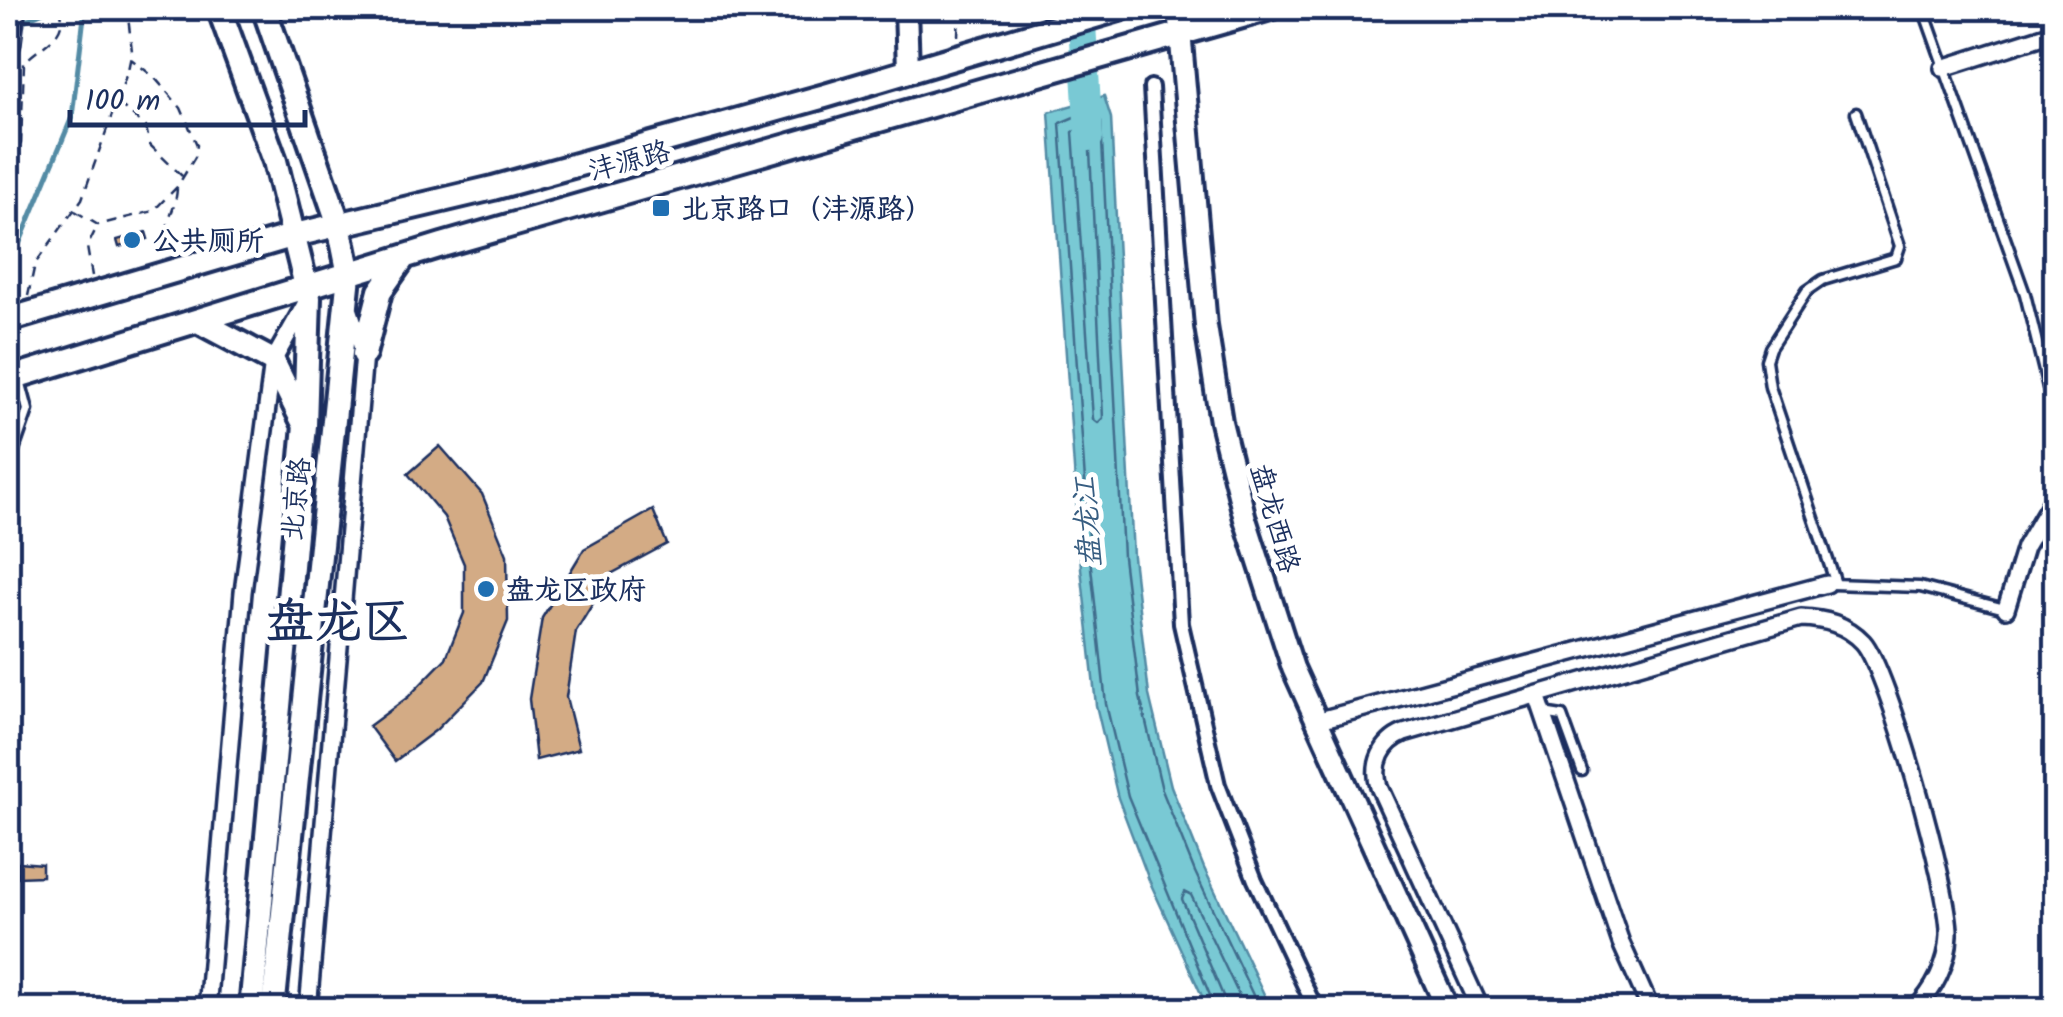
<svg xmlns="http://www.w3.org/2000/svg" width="2063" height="1017" viewBox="0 0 2063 1017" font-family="Kalam,'LXGW WenKai TC',sans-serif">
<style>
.water{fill:#79c9d4;stroke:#538ba5;stroke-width:2.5}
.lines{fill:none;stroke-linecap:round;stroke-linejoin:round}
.shore{stroke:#416d8d;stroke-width:2.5}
.stream{stroke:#538ba5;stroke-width:5}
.river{stroke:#79c9d4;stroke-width:28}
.building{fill:#d3ab85;stroke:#1b2f5e;stroke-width:2.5}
.service-casing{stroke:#1b2f5e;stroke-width:15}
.pedestrian-casing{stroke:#1b2f5e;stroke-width:20}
.minor-casing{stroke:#1b2f5e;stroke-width:22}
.tertiary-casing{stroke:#1b2f5e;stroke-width:28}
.secondary-casing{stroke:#1b2f5e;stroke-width:30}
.path{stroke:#1b2f5e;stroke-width:2.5;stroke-dasharray:10 8;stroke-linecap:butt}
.service{stroke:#fff;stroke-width:8}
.pedestrian{stroke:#fff;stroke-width:12}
.minor{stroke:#fff;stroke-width:15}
.tertiary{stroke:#fff;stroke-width:20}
.secondary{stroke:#fff;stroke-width:22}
.rail-casing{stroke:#1b2f5e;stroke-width:9}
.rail{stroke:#fff;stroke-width:5;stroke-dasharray:15;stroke-linecap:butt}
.poi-dot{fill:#1f6fb2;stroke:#fff;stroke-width:4}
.labels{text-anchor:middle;stroke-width:10;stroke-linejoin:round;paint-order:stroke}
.street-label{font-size:28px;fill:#1b2f5e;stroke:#fff}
.poi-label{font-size:28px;font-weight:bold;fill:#1b2f5e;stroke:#fff;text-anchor:start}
.water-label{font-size:30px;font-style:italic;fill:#375d81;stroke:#fff}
.town-label{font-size:48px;font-weight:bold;fill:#1b2f5e;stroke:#fff}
</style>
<rect width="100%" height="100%" fill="#fff"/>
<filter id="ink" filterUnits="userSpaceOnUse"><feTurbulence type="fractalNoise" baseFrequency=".01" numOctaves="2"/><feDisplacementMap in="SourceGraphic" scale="20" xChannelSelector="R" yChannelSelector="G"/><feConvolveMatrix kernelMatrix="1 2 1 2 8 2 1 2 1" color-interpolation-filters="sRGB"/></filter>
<g filter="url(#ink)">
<path class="water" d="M1104 96 1111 118 1133 557 1149 695 1171 786 1204 868 1271 1009H1208L1149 880 1118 798 1096 705 1081 568 1049 112Z"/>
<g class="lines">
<path class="shore" d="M1085 125 1089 130 1103 418 1098 423 1093 419 1073 132Z
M1216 1010 1128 796 1106 704 1091 567 1060 123 1093 109 1101 121 1123 557 1140 697 1162 790 1195 872 1260 1010
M1229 1010 1182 899 1185 892 1191 895 1246 1010"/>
<path class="stream" d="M8 28 52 8
M8 271 72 117 85 8"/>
<path class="river" d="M1081 8 1089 137"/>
</g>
<path class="building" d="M146 232 148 239 119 247 117 240Z
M440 446 482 494 507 555 508 621 483 682 436 730 395 761 369 726 408 697 446 658 464 613V564L444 517 408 474Z
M653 510 667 544 611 574 576 631 566 697 579 749 536 760 529 699 542 618 584 549Z
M18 862 42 864V876L18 877Z"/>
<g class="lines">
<defs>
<path id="service" d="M1923 8 2025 294 2056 420
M8 467 28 410 20 380
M1832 584 1920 587 2005 609
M1836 584 1770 387 1766 360 1770 348 1807 291 1823 280 1896 258 1900 246 1856 113
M1543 713 1562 716 1582 771"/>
<path id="pedestrian" d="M1151 87 1181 624 1218 785 1255 880 1316 1010"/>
<path id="minor" d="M2052 8 2056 14
M1943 68 2056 32
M2006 609 2025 547 2056 494
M1537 695 1621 943 1651 1010
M1316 721 1827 584
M207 1010 243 592 273 361 307 301
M308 1010 364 354 349 308
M1481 1010 1379 787C1372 764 1382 742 1404 733L1801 618C1825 619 1846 624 1863 642 1888 669 1951 895 1949 935 1948 963 1934 991 1914 1010"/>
<path id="tertiary" d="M906 8 908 71
M1178 8 1206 326 1221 422 1245 519 1293 668 1448 1010"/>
<path id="secondary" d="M219 8 275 161 309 298 305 425 251 1010
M264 8 339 225 349 275 273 1010
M8 320 295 235 493 188 825 96 1122 8
M200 322 273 361 303 422
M364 354 380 291 404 257
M8 379 442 245 1270 8"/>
</defs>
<use href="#service" class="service-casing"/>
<use href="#pedestrian" class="pedestrian-casing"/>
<use href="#minor" class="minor-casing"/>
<use href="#tertiary" class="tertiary-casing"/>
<use href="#secondary" class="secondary-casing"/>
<path class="path" d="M958 36 959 8
M118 103 146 127 150 145 182 176
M8 179 21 143 24 63C41 44 69 38 60 8
M75 211 98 225 153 211 177 187 195 157 197 145 181 108 154 77 131 59
M168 251C161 225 176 213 177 188
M92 276 87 247 97 227
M28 296 35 264 82 199 128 70 132 51 127 8"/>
<use href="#service" class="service"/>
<use href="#pedestrian" class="pedestrian"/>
<use href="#minor" class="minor"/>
<use href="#tertiary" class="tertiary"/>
<use href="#secondary" class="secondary"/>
<defs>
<path id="rail" d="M8 76 18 45 23 8"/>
</defs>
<use href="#rail" class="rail-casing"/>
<use href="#rail" class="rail"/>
</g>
</g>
<g class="poi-dot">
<rect x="651" y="198" width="20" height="20" rx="5"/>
<circle cx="132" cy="240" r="10"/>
<circle cx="486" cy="589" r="10"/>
</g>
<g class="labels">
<g class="street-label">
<text transform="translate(629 160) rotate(-15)" y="10">沣源路</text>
<text transform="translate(295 499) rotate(-84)" y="10">北京路</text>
<text transform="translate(1276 518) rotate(74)" y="10">盘龙西路</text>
</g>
<g class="poi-label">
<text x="681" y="218">北京路口（沣源路）</text>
<text x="152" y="250">公共厕所</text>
<text x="506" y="599">盘龙区政府</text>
</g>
<g class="water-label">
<text transform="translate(1087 522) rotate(-94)" y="10">盘龙江</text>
</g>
<g class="town-label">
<text x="338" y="637">盘龙区</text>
</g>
</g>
<rect width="2063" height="1017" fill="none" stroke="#fff" stroke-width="40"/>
<rect x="20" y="20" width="2023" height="977" fill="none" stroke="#1b2f5e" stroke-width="4" filter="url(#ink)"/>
<path d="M70 110v15h235v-15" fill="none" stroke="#1b2f5e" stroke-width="5"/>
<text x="85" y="110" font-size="30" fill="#1b2f5e" stroke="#ffffff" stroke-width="8" paint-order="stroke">100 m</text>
</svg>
